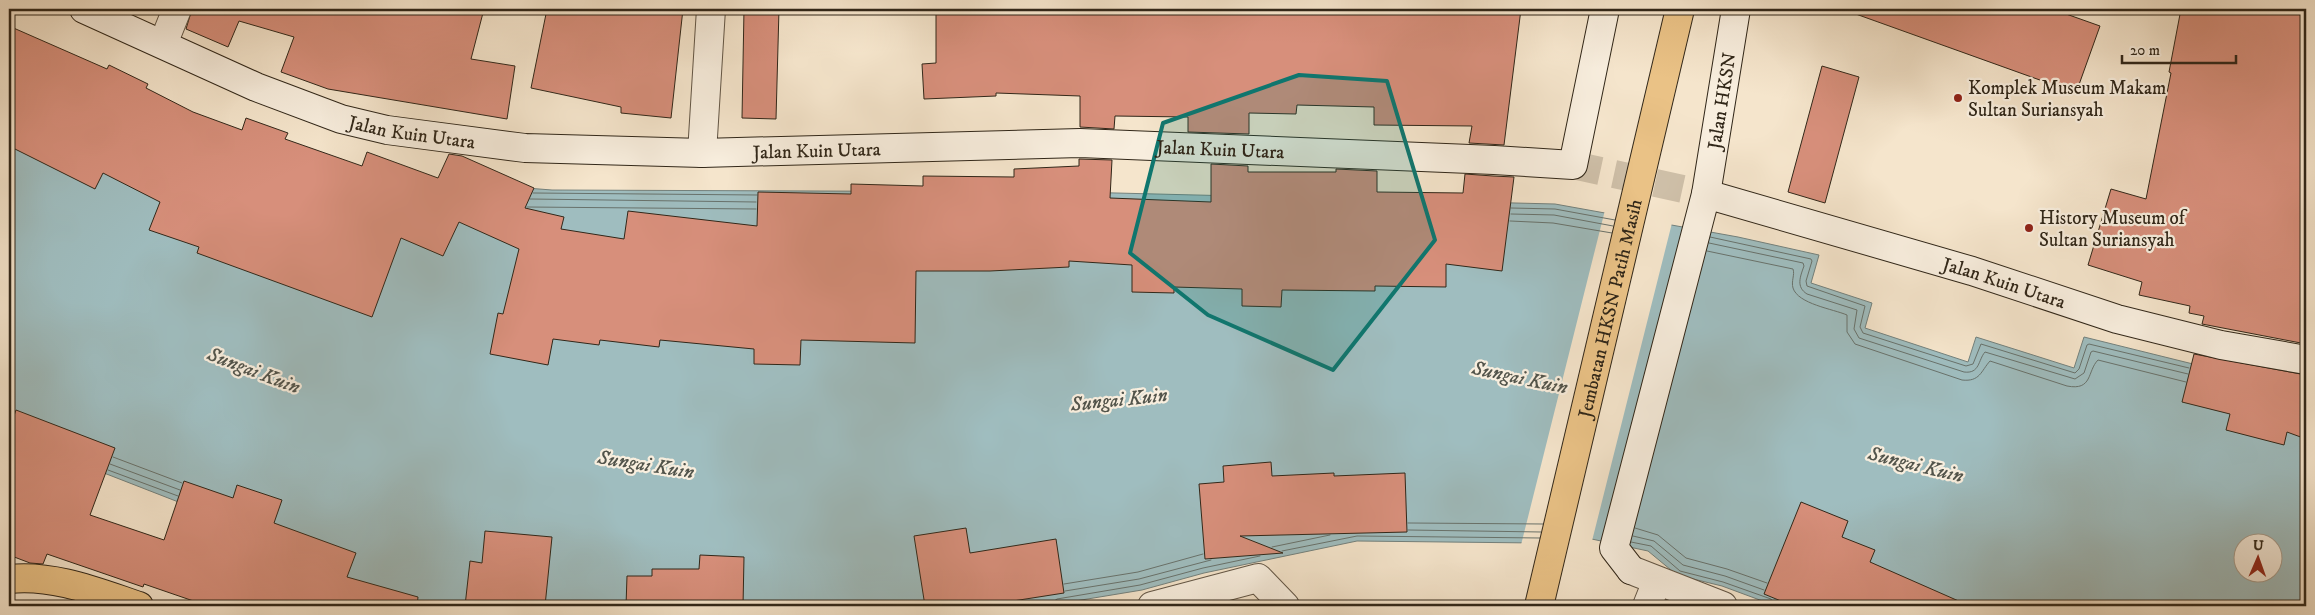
<svg xmlns="http://www.w3.org/2000/svg" width="2315" height="615" viewBox="0 0 2315 615" font-family="'IM FELL DW Pica',serif">
<style>
.water{fill:#9fbdbf;stroke:#73817d;fill-rule:evenodd}
.pier{fill:#f5e5cc}
.lines{fill:none;stroke-linecap:round;stroke-linejoin:round}
.shore{stroke:#68726c;stroke-width:1}
.building{fill:#d78f7b;stroke:#312719}
.secondary-tunnel{stroke:#cebfa8;stroke-width:28;stroke-dasharray:28 14;stroke-linecap:butt}
.street-casing{stroke:#625646;stroke-width:30}
.secondary-casing{stroke:#312719;stroke-width:30}
.primary-casing{stroke:#312719;stroke-width:30}
.street{stroke:#f8eede;stroke-width:28}
.secondary{stroke:#f8eede;stroke-width:28}
.primary{stroke:#eac286;stroke-width:28}
.primary-bridge-casing{stroke:#312719;stroke-width:30;stroke-linecap:butt}
.primary-bridge{stroke:#eac286;stroke-width:28}
.marked{fill:#0f766e;fill-opacity:0.2;stroke:#0f766e;stroke-width:4;stroke-linejoin:round}
.poi-dot{fill:#8f2418;stroke:#f8eede;stroke-width:2}
.labels{text-anchor:middle;stroke-width:4.5;stroke-linejoin:round;paint-order:stroke}
.poi-label{font-size:19px;fill:#312719;stroke:#f8eede;text-anchor:start}
.street-label{font-size:19px;fill:#312719;stroke:#f8eede}
.water-label{font-size:20px;font-style:italic;fill:#52544b;stroke:#f8eede}
</style>
<rect width="100%" height="100%" fill="#f5e5cc"/>
<filter id="stains"><feTurbulence type="fractalNoise" baseFrequency=".004" numOctaves="4"/><feColorMatrix values="0 0 0 0 .2 0 0 0 0 .09 0 0 0 0 .02 0 0 0 .5 -.17"/></filter>
<radialGradient id="worn" r=".72"><stop offset=".6" stop-color="#630" stop-opacity="0"/><stop offset="1" stop-color="#630" stop-opacity=".3"/></radialGradient>
<path class="water" d="M9 50 280 169 552 190 1076 192 1555 204 1738 237 1819 255 1811 283 1872 303 1865 328 1968 362 1976 337 2074 368 2084 337 2306 392V606H1776L1722 586 1677 575 1648 551 1587 538 1535 543 1357 541 1204 573 1142 590 1045 606H224L162 583 181 503 104 473 73 549 9 520ZM2242 542H2272V572H2242Z"/>
<path class="pier" d="M1605 210 1672 223 1592 541 1587 540 1570 546 1521 545Z"/>
<g class="lines">
<path class="shore" d="M533 193 757 195
M530 199 756 202
M527 207 756 209
M1511 208 1555 209 1615 220
M1511 214 1554 215 1613 226
M1510 221 1553 223 1612 233
M1710 237 1811 259 1812 261 1806 281 1807 286 1865 306 1860 327 1863 333 1966 366 1973 364 1981 344 2075 373 2079 369 2087 345 2089 344 2189 368
M1709 243 1803 263 1804 266C1800 277 1796 287 1807 294L1857 310 1854 329 1859 338 1964 372C1980 374 1978 360 1985 352L2075 379 2084 373 2091 352 2093 351 2188 374
M1707 251 1793 269C1795 275 1791 281 1793 288 1798 304 1833 309 1847 315V332L1855 344 1962 380C1980 382 1981 371 1990 361L2067 386C2093 391 2087 371 2098 360L2186 382
M113 457 182 483
M110 464 180 490
M108 470 178 496
M1408 523 1543 524
M1635 528 1658 535 1686 558 1727 569 1767 583
M1408 530 1541 532
M1633 536 1654 541 1683 565 1725 576 1764 590
M1631 542 1651 546 1680 571 1723 582 1771 599 1775 606
M1272 547 1330 535
M1282 551 1357 536 1540 538
M1064 584 1138 572 1203 554
M1065 591 1139 579 1211 560
M1053 606V602L1057 599 1140 585 1203 568 1260 556"/>
</g>
<path class="building" d="M192 9H484L471 59 515 66 507 119 328 89 281 72 294 37 239 21 228 47 186 29Z
M547 9H683L671 118 621 113V107L531 88Z
M744 9H779L776 119 742 118Z
M936 9H1521L1504 145 1469 143 1472 126 1374 125V107L1297 105 1296 114 1249 113V134L1188 132V117L1115 116 1114 129 1080 127V96L996 93V96L924 99 922 64 936 63Z
M1854 9H2052L2100 26 2076 93 1853 13Z
M2181 9H2272L2306 16V344L2202 324 2204 316 2189 313 2190 306 2139 295 2142 282 2088 265 2111 189 2146 199 2171 73 2169 72Z
M9 26 107 69 109 65 148 84 146 88 193 112 242 130 246 118 288 133 285 139 362 166 367 152 438 178 449 154 462 156 534 188 525 208 564 217 561 229 624 239 628 211 757 226 758 192 851 194V184L923 186V176L1014 177V169L1079 166V159L1112 160 1110 198 1211 202V164L1248 166V172H1336V169L1377 171V192L1463 193 1465 174 1493 176 1514 177 1502 271 1446 264V287L1375 286V291L1282 290 1281 307 1242 306V289L1174 287V293L1132 292V265L1069 261V267L990 271H916L915 343 801 340 800 365 754 364V349L660 340 659 347 600 340 599 345 553 339 548 365 490 354 498 313 503 314 519 249 459 222 443 256 401 238 372 317 197 253 199 247 149 230 160 202 103 173 95 189 9 146Z
M1822 66 1859 77 1825 203 1788 192Z
M2194 354 2306 375V439L2287 432 2284 445 2226 430 2230 414 2182 402Z
M16 410 115 448 90 515 164 540 184 481 233 498 237 485 282 500 274 523 356 553 347 577 418 597 417 606H208L144 584 143 587 47 554 43 564 30 563 9 555V430Z
M1271 462 1272 476 1334 473V476L1405 473 1407 532 1240 536 1283 553 1205 559 1199 484 1224 482 1223 466Z
M1801 502 1848 521 1842 537 1875 550 1870 562 1970 606H1793L1764 594Z
M966 528 970 553 1056 539 1064 593 981 606H925L914 536Z
M485 531 552 537 545 606H465L470 561 482 563Z
M700 555 744 557 743 606H626L627 576H652V569H699Z"/>
<g class="lines">
<path class="secondary-tunnel" d="M1573 165 1706 194"/>
<defs>
<path id="street" d="M163 44 177 9
M702 153 711 9
M1631 570 1723 606
M1152 606 1258 578 1285 606
M1647 606 1657 581"/>
<g id="secondary">
<path id="s1" d="M84 9 256 87 341 119 387 130 525 148 702 153 1080 143 1494 160 1573 165 1605 9"/>
<path id="s2" d="M1706 194 1972 271 2117 319 2221 345 2306 360"/>
<path id="s3" d="M1631 570 1614 548 1706 194 1736 9"/>
</g>
<path id="primary" d="M9 579C53 574 97 592 139 606"/>
</defs>
<use href="#street" class="street-casing"/>
<use href="#secondary" class="secondary-casing"/>
<use href="#primary" class="primary-casing"/>
<use href="#street" class="street"/>
<use href="#secondary" class="secondary"/>
<use href="#primary" class="primary"/>
<defs>
<g id="primary-bridge">
<path id="s4" d="M1539 606 1680 9"/>
</g>
</defs>
<use href="#primary-bridge" class="primary-bridge-casing"/>
<use href="#primary-bridge" class="primary-bridge"/>
</g>
<path class="marked" d="M1299 75 1387 81 1435 240 1333 370 1208 315 1130 253 1163 123Z"/>
<g class="poi-dot">
<circle cx="1958" cy="98" r="5"/>
<circle cx="2029" cy="228" r="5"/>
</g>
<g class="labels">
<g class="poi-label">
<text x="1968" y="94">Komplek Museum Makam<tspan x="1968" dy="22">Sultan Suriansyah</tspan></text>
<text x="2039" y="224">History Museum of<tspan x="2039" dy="22">Sultan Suriansyah</tspan></text>
</g>
<g class="street-label">
<text dy="7" stroke="none"><textPath href="#s3" startOffset="488">Jalan HKSN</textPath></text>
<text dy="7" stroke="none"><textPath href="#s1" startOffset="352">Jalan Kuin Utara</textPath></text>
<text dy="7" stroke="none"><textPath href="#s1" startOffset="1162">Jalan Kuin Utara</textPath></text>
<text dy="7" stroke="none"><textPath href="#s1" startOffset="758">Jalan Kuin Utara</textPath></text>
<text dy="7" stroke="none"><textPath href="#s2" startOffset="311">Jalan Kuin Utara</textPath></text>
<text dy="7" stroke="none"><textPath href="#s4" startOffset="306">Jembatan HKSN Patih Masih</textPath></text>
</g>
<g class="water-label">
<text transform="translate(254 370) rotate(21)" y="7">Sungai Kuin</text>
<text transform="translate(1520 377) rotate(12)" y="7">Sungai Kuin</text>
<text transform="translate(1119 399) rotate(-6)" y="7">Sungai Kuin</text>
<text transform="translate(646 464) rotate(9)" y="7">Sungai Kuin</text>
<text transform="translate(1916 464) rotate(14)" y="7">Sungai Kuin</text>
</g>
</g>
<rect width="2315" height="615" fill="none" stroke="#f5e5cc" stroke-width="30"/>
<rect x="10" y="10" width="2295" height="595" fill="none" stroke="#312719" stroke-width="2.5"/>
<rect x="15" y="15" width="2285" height="585" fill="none" stroke="#312719"/>
<g transform="translate(2258 558) rotate(2)"><circle r="24" fill="#f8eede" stroke="#a89e8f"/>
<path d="M0-4L9 19L0 12L-9 19Z" fill="#8f2418"/>
<text y="-8" font-size="14" font-weight="bold" text-anchor="middle" fill="#312719">U</text>
</g>
<path d="M2122 55v8h114v-8" fill="none" stroke="#312719" stroke-width="2.5"/>
<text x="2130" y="55" font-size="15" fill="#312719" stroke="#f8eede" stroke-width="4" paint-order="stroke">20 m</text>
<rect width="100%" height="100%" filter="url(#stains)"/>
<rect width="100%" height="100%" fill="url(#worn)"/>
</svg>
